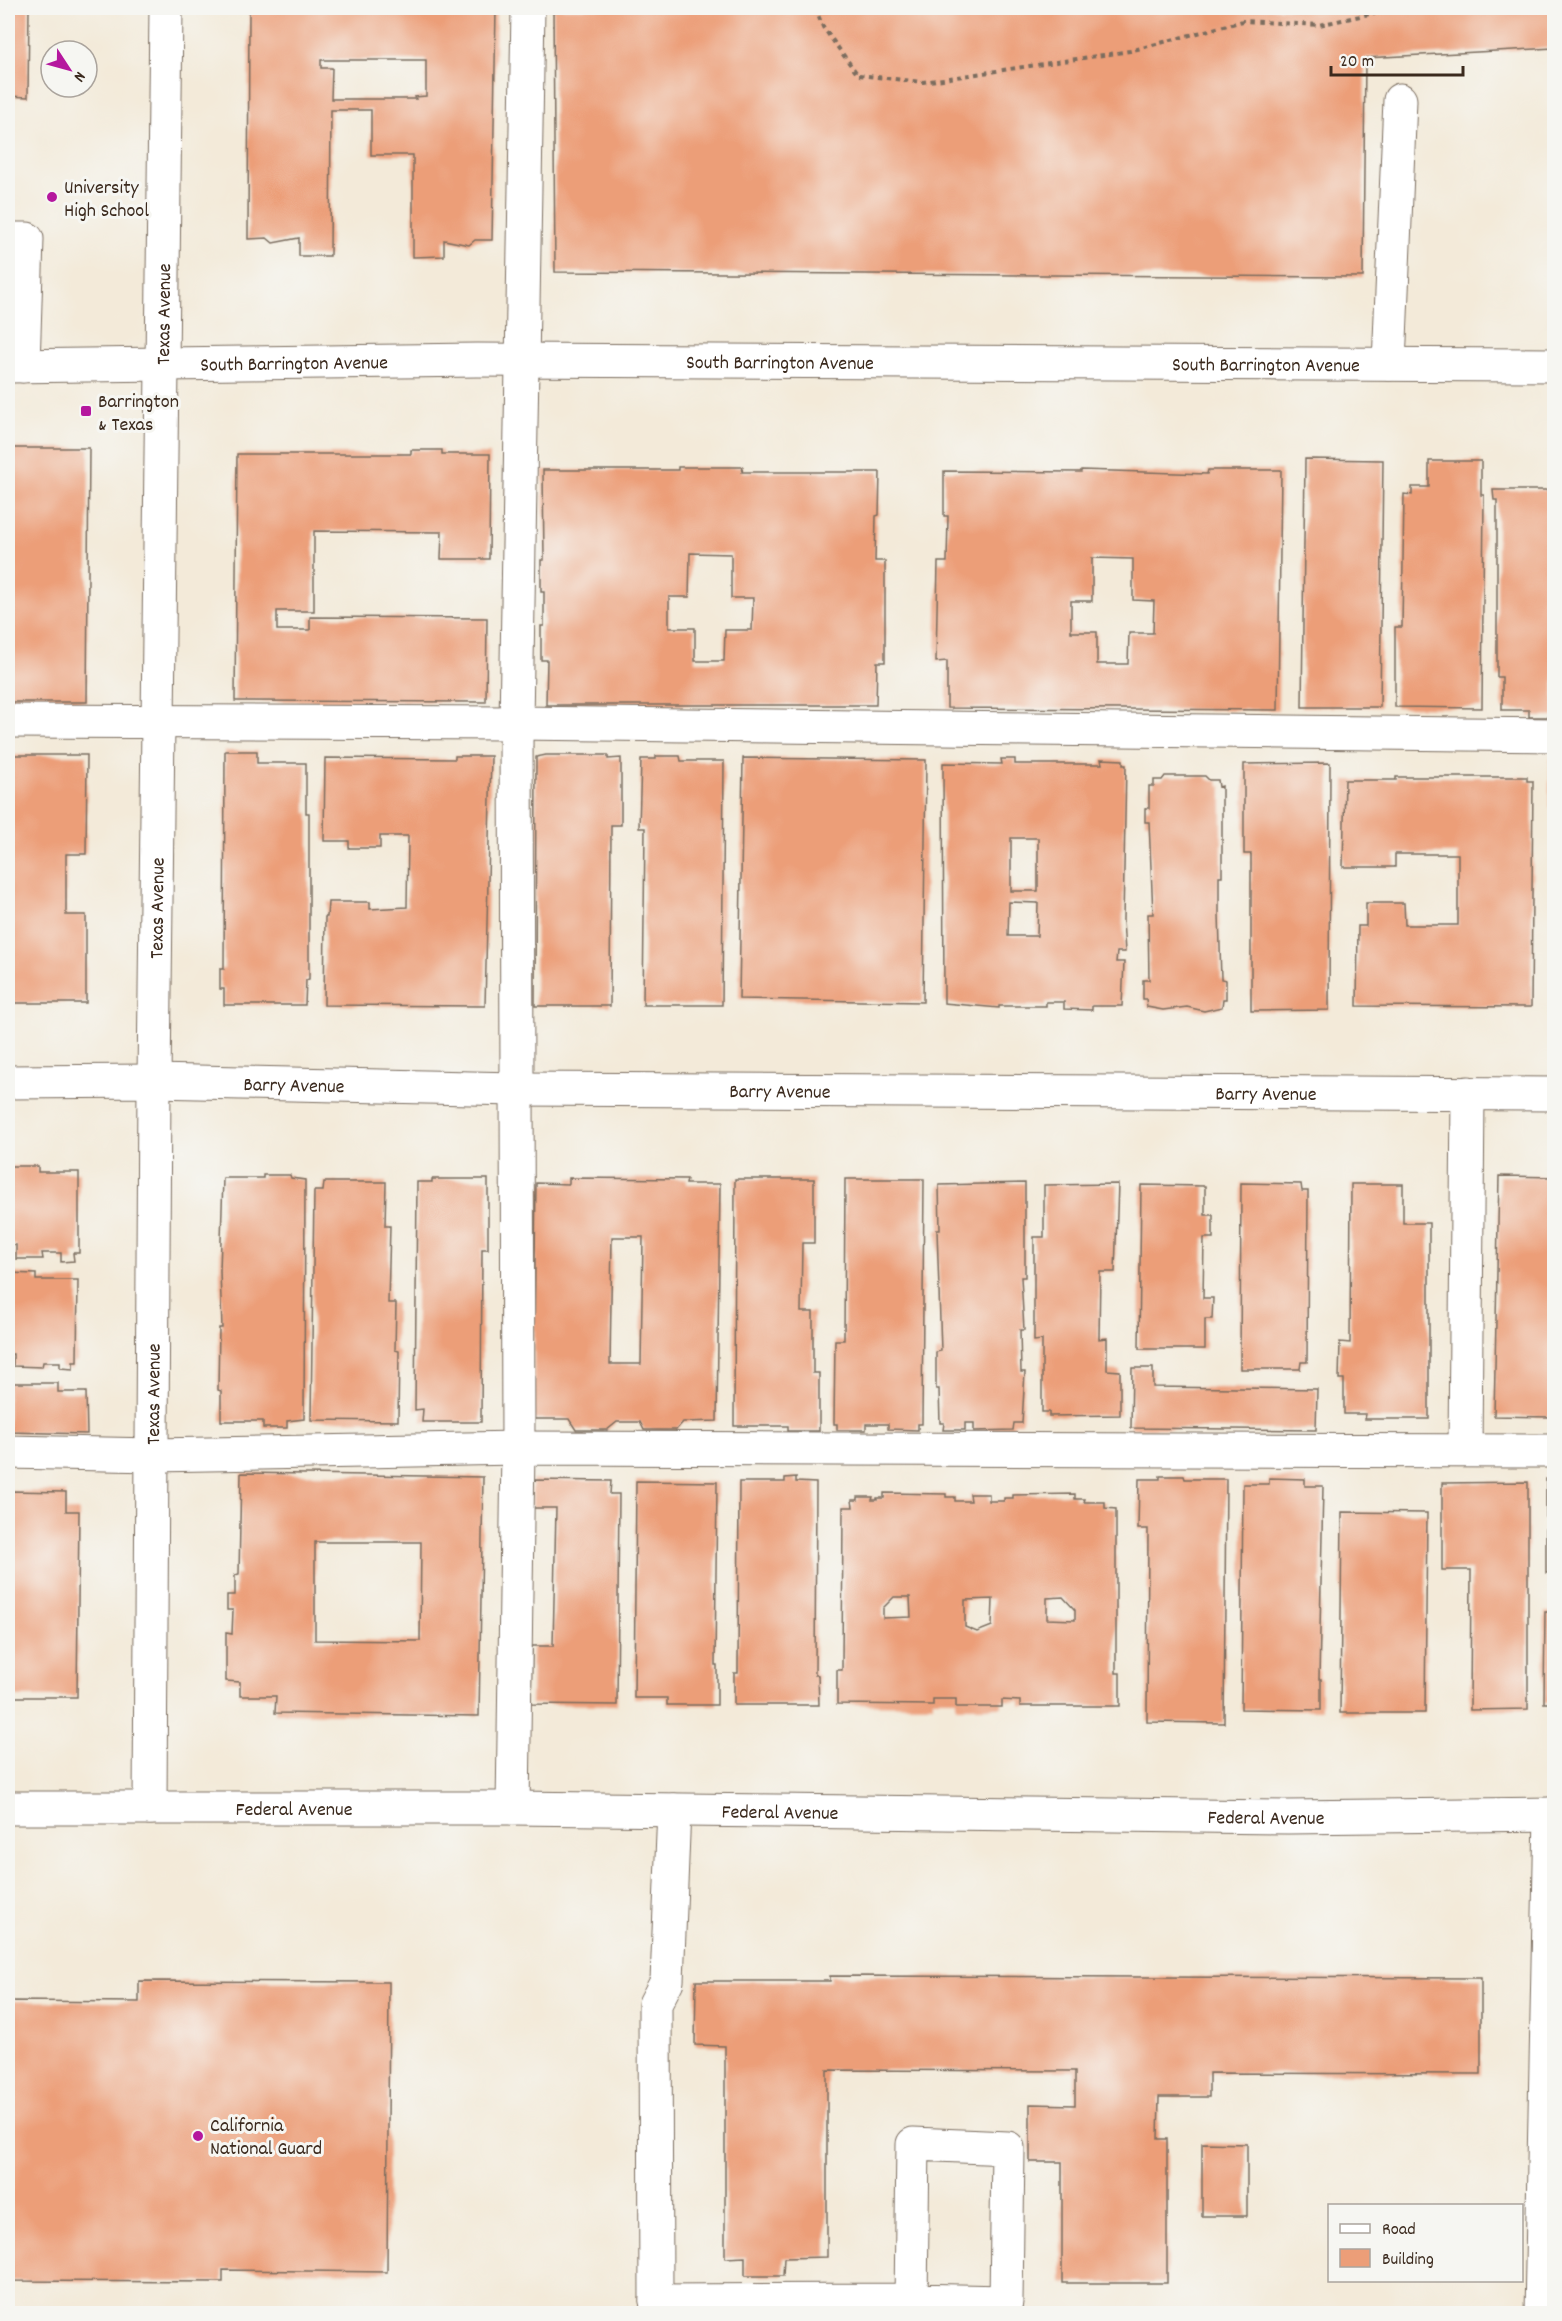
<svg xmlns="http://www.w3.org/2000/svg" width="1562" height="2321" viewBox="0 0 1562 2321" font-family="Dekko,sans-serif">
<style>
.building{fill:#ec9e78;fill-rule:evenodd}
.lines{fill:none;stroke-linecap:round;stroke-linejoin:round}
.minor-casing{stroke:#7b6d5f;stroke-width:35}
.path{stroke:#7b6d5f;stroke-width:4;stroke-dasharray:4.5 4.5;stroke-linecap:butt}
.minor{stroke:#fff;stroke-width:33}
.poi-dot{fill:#b5179e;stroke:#f6f6f2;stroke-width:2}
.labels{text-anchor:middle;stroke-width:6;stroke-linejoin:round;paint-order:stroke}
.poi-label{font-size:20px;fill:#3b2a1e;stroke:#f6f6f2;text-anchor:start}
.street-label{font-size:20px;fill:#3b2a1e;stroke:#f6f6f2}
</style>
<rect width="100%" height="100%" fill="#f6f6f2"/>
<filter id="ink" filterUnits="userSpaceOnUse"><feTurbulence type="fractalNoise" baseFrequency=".0167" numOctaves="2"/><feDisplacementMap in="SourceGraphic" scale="12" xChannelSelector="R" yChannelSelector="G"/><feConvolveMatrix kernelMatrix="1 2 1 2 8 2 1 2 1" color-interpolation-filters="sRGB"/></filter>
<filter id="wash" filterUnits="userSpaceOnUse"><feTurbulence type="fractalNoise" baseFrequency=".008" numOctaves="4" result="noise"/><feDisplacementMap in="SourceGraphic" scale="24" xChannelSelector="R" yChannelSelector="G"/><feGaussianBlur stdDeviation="1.35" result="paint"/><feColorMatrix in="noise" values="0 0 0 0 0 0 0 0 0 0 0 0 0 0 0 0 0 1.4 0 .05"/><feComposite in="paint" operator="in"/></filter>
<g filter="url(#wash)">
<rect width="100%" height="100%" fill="#f3ead9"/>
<g id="blocks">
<path class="building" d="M8 8H29L28 97 8 96Z
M249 8H496L492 240H475L469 245 444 240V256L413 257V155H371V110H331L330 256H299V238L273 243 267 238 248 239ZM321 60H426V96L415 97 416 99H331L332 68H321Z
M553 8H1554V48L1365 58 1363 277 555 272Z
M8 448H89L87 702H8Z
M411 450H442V454H490L489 559H441L442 532 314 531V611H277V630H310V617L487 618 486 702 235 701 237 454H411Z
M1305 459 1383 460 1380 707H1302Z
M1429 461H1481V495H1484L1482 708 1395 707V627H1402L1404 494 1412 495V487H1429Z
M678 467H743L742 472H880L879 515 876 516 875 561H885V662H877L876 705H546L547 660H541V626H544V592H541V560H544L543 470H678ZM690 553 731 554V598H753L752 630H725L724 661H695V628H669V597H689Z
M1081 470 1207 474 1208 470H1281L1278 710 947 708V661L936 662 938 562H947L948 516H944V471L1081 472ZM1092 558 1133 559V600L1154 601 1153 633H1129L1128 664H1097V632H1071V601H1092Z
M1493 490H1554V717H1529V710H1502V677H1497V500H1494Z
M225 751H257V763H306V813H309V979L306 980 305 1005H224V989H220V969H224Z
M8 755H87L86 854H66V915H86V1003H8Z
M546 755H608V759L621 758V825H611L610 1006H535L536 757Z
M455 756H491L485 1006 324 1005 325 917H327L328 902H370V909L407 907 408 836H380V848H349V841H324L325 758 455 759Z
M656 756H680L681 761H724L722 1005H643L645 828H639L641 759H656Z
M743 758 926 760 923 1002 739 999Z
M1001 759H1015V764H1102L1101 759 1123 760V765H1126L1123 920 1125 952H1117L1116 962H1124L1122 1006H1092V1010L1064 1009V1002H1046V1006H999V1008L944 1003 943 763 1002 764ZM1011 838H1038V891H1011ZM1009 902 1038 903 1037 936H1008Z
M1550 759H1554V807H1549Z
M1330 763 1329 1010 1251 1011V854H1244V764Z
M1165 776H1205L1209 780H1218L1219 787 1222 786V876H1219V914L1221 979 1226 980V999H1223L1222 1007 1204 1011 1187 1007 1163 1010 1147 1007 1146 999H1143V980H1149L1148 914H1153L1149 822H1145V808H1149V786H1154V780H1162Z
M1396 777H1527V781H1533L1531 1007 1357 1006 1358 926H1366V903H1404L1405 925H1458V854H1395V867H1343L1345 780H1396Z
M9 1166H38V1172H79V1253H73L74 1261 61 1262V1253H42L43 1259H16V1245H8Z
M263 1175H290L291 1178 305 1180 304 1419 287 1421V1428H263V1421H221V1391L218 1390 219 1328H222L220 1271 223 1178H263Z
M1499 1176 1554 1177V1417L1494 1416Z
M569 1178 687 1179 686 1184H720L717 1421 683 1422 676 1430H644L640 1422H617L607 1430H576L569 1419H533L536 1183 569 1184ZM612 1237H643L641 1364H610Z
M432 1179H488V1249H482L481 1422H422L423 1409 415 1410 417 1182H432Z
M735 1179H814V1243H802L801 1312H813V1373H819V1431H788V1426H734Z
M845 1179H924L922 1424H918V1430L888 1429V1424H866V1430H837V1424H834L835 1340H844Z
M324 1182H386L385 1226H390L388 1303H396L395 1350 399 1351 398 1421 311 1420 314 1191H323Z
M1025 1183V1277H1021L1024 1330H1020L1021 1372H1025L1022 1423H1014L1013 1430 974 1431V1423H965V1430H943L944 1423H940L939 1389H936V1352L941 1351 937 1230H940L939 1185Z
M1241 1183 1301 1184 1302 1191H1308L1307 1362H1301L1300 1369H1240Z
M1118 1184 1115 1272H1100L1099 1339 1107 1338V1370L1120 1371V1415L1049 1416V1412H1042V1340L1034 1341V1237H1044V1185Z
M1351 1184H1403V1223H1429V1419H1365L1366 1414H1344V1379H1339L1340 1342 1350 1343Z
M1141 1185 1205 1186V1215H1213V1238H1204L1203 1298H1213L1212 1319H1205V1349H1139Z
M8 1273 36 1274V1280H78L77 1362H73V1369L60 1368V1362H43L42 1367 13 1366V1354H8Z
M1132 1368H1153V1387L1317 1389 1316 1430 1131 1428Z
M8 1383H58V1392H86L87 1434 8 1432Z
M241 1473 483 1477 479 1716 275 1713 276 1696H240V1682L226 1681V1633L232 1634 233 1610H227V1595H235V1575L239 1574ZM315 1542H421L420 1641 315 1640Z
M1160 1476H1184L1185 1479H1226L1224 1723 1147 1722 1148 1529H1138L1139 1479H1160Z
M796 1477V1482L816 1483 815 1675H818L819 1705H734V1673H738L739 1482H785V1478Z
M1269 1478 1305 1479V1486H1323L1319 1679H1321V1710L1241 1709 1243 1484H1269Z
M1546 1479H1554V1573H1546V1529L1550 1528V1517H1546Z
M532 1480 611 1481 610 1494H619L617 1705 531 1704 532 1646H553L556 1508H532Z
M636 1481 717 1482 715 1665H717V1705H667V1698H634Z
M1528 1482V1709L1470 1710 1471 1570H1442V1483Z
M8 1491 66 1492V1511H79L77 1697H8Z
M884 1493 946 1494V1497H955V1501H971L970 1494H989V1501H1004V1498H1013V1495L1075 1494V1499H1085L1084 1502H1105V1508L1116 1509V1673H1120V1706H1020V1701L1002 1700V1707H956V1699H933V1705L837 1704V1670H842L843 1507H853L852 1500H858V1497H873L872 1500H877V1498H884ZM894 1597H910L911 1617 883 1618V1608ZM1063 1597 1075 1610V1620L1047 1619V1598ZM993 1599 992 1626 977 1632 965 1627V1600Z
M1342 1512 1427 1513 1425 1713H1340Z
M1545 1612H1554V1703H1544Z
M830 1976 1481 1978V2074L1209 2073V2097H1159L1158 2139H1167V2283H1062V2162H1030V2104L1075 2105V2071L827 2070V2257L784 2258 783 2276H745V2257L725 2258V2046L695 2045 696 1981H830Z
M139 1981 389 1982 387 2272 223 2270V2282L8 2281V2001L139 2002Z
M1202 2143 1247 2144V2216H1202Z"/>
</g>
</g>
<g filter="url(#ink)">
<use href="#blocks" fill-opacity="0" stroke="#7b6d5f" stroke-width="1.5"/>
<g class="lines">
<defs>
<g id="minor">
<path d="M8 239H27L23 366"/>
<path d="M1389 364 1400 100"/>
<path id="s1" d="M8 366 477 360 1554 365"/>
<path d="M8 721 516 723 1554 735"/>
<path id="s2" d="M8 1082 154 1081 516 1089 1554 1094"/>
<path d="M1465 1449 1468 1093"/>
<path d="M8 1452 154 1455 518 1448 1554 1451"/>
<path id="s3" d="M8 1808H513L1288 1817 1554 1814"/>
<path id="s4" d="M150 1808 154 1081 166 8"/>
<path d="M513 1808 518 1448 516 723 528 8"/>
<path d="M656 2301 911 2300 913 2144 1008 2148 1006 2302 911 2300"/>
<path d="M665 2314 656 2301 655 2004 667 1981 674 1810"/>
<path d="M1541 2314 1551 1814"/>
</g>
</defs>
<use href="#minor" class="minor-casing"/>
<path class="path" d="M815 8 823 27 858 75 923 82 1130 51 1243 21 1319 25 1397 8"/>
<use href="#minor" class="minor"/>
</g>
</g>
<g class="poi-dot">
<circle cx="52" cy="197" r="6"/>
<rect x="80" y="405" width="12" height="12" rx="3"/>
<circle cx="198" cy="2136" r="6"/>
</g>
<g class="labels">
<g class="poi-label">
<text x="64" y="193">University<tspan x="64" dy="23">High School</tspan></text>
<text x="98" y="407">Barrington<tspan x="98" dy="23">&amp; Texas</tspan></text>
<text x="210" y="2131">California<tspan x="210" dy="23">National Guard</tspan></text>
</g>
<g class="street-label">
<text dy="7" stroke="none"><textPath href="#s4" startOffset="1494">Texas Avenue</textPath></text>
<text dy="7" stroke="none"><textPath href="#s1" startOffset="772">South Barrington Avenue</textPath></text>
<text dy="7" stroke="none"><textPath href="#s1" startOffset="286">South Barrington Avenue</textPath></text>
<text dy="7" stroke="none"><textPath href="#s1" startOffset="1258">South Barrington Avenue</textPath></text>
<text dy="7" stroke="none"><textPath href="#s4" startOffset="900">Texas Avenue</textPath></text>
<text dy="7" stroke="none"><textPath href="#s2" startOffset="286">Barry Avenue</textPath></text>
<text dy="7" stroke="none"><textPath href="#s2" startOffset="772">Barry Avenue</textPath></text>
<text dy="7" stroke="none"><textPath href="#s2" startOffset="1258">Barry Avenue</textPath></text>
<text dy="7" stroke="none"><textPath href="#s4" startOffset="414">Texas Avenue</textPath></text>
<text dy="7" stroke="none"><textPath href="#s3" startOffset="286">Federal Avenue</textPath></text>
<text dy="7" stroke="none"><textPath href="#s3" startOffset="772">Federal Avenue</textPath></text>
<text dy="7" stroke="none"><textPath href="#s3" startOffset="1258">Federal Avenue</textPath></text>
</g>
</g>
<rect width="1562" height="2321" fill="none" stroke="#f6f6f2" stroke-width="30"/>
<rect x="1328" y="2204" width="195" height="78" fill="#f6f6f2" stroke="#aba49d" stroke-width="1.5"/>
<rect x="1340" y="2224" width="30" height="9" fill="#ffffff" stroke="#aba49d" stroke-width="1.5"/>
<text x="1382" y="2234" font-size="18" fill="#3b2a1e">Road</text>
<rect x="1340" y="2249" width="30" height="18" fill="#ec9e78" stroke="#aba49d" stroke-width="1.5"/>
<text x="1382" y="2264" font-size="18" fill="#3b2a1e">Building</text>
<g transform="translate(69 69) rotate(126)"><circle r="28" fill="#f6f6f2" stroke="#aba49d" stroke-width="1.5"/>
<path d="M0-4.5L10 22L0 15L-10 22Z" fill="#b5179e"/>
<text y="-9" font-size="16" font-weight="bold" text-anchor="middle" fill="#3b2a1e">N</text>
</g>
<path d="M1331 66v9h132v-9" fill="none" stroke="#3b2a1e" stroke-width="3"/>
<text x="1340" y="66" font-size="18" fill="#3b2a1e" stroke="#f6f6f2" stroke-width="4.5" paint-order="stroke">20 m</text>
</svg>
